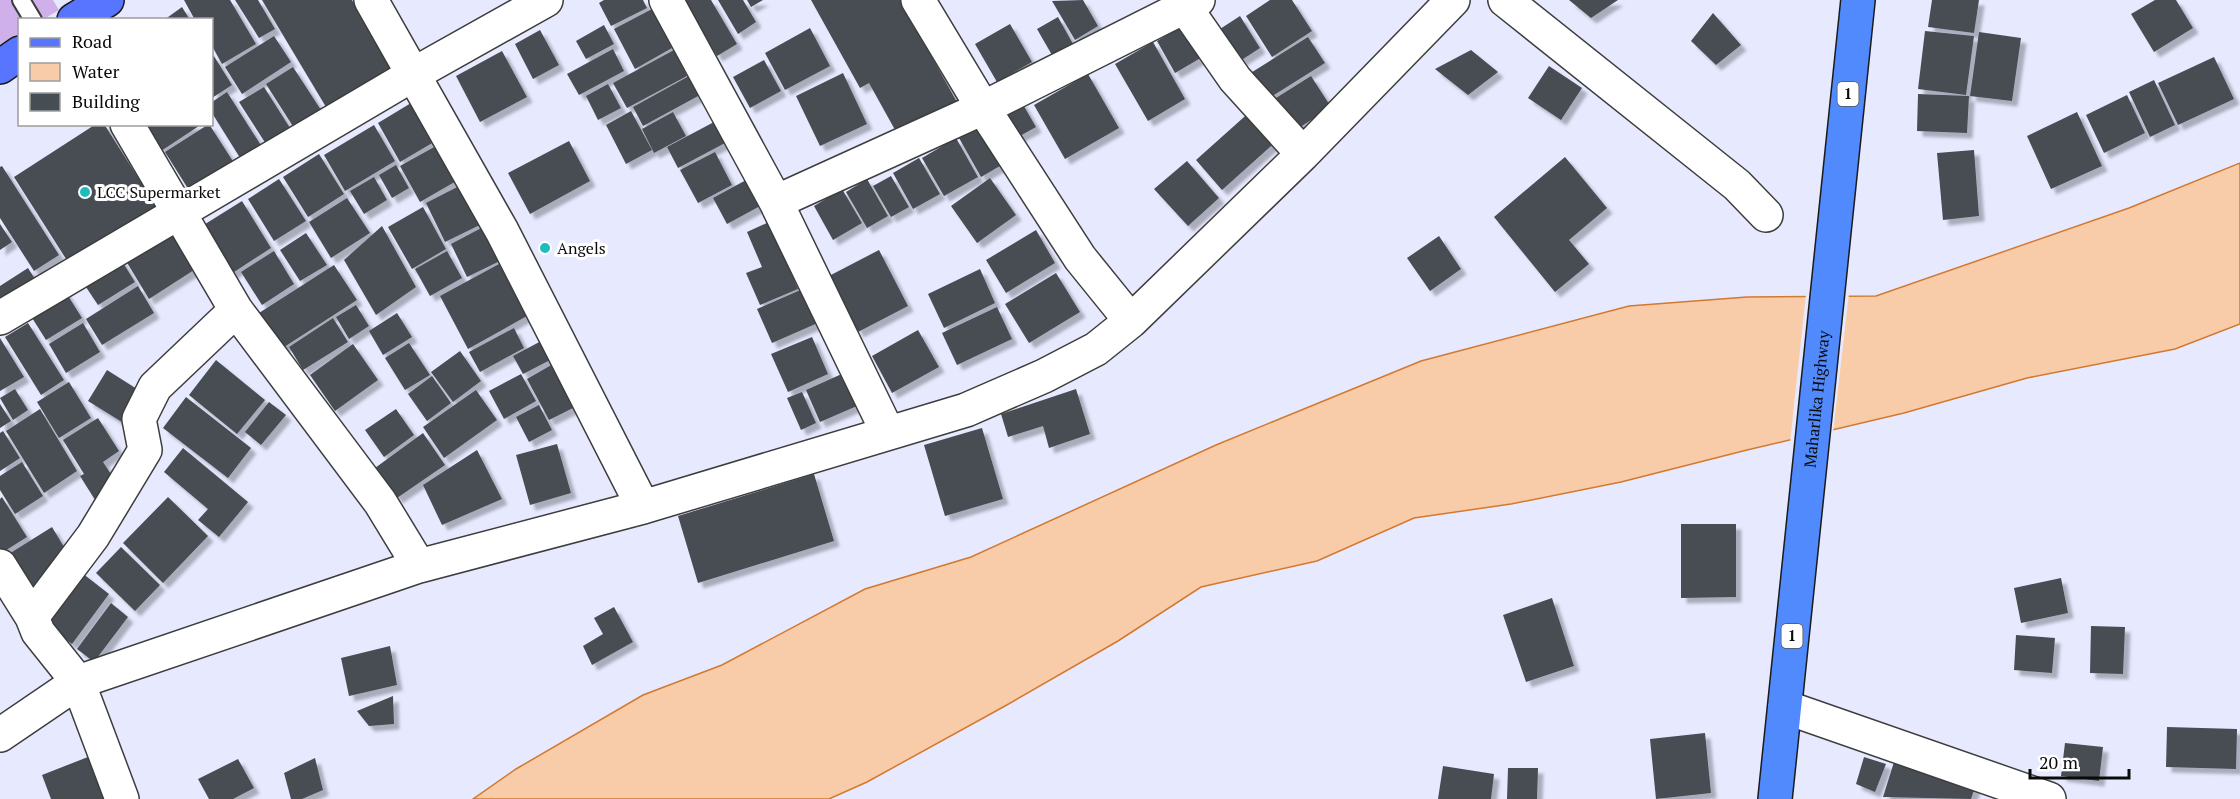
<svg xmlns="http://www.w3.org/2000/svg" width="2240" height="799" viewBox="0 0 2240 799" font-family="'PT Serif',serif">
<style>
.green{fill:#cfb0ea}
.water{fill:#f9cca9;stroke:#d3792d;stroke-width:1.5}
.pier{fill:#e7eaff}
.building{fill:#464d53;filter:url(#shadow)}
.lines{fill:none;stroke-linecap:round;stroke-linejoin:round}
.service-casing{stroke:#3d3d3d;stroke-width:20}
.minor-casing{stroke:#3d3d3d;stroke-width:36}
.primary-casing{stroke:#1b1b1b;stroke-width:36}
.trunk-casing{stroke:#1b1b1b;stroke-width:36}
.service{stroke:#fff;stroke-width:16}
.minor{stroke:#fff;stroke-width:33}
.primary{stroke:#5775ff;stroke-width:33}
.trunk{stroke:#508afd;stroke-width:33}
.poi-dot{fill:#1dbcbe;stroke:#fff;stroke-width:2}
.labels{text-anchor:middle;stroke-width:6;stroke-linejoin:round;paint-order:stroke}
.shield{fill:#fff;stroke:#545454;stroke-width:1.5}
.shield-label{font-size:15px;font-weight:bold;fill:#0a0a0a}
.poi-label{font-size:16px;fill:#0a0a0a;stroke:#fff;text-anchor:start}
.street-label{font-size:16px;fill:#0a0a0a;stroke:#fff}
</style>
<defs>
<filter id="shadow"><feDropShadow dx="5.5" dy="5.5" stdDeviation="1.5" flood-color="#0004"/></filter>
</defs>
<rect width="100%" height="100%" fill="#e7eaff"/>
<path class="green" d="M0 0H53L59 10 44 19 20 20 19 36 0 49Z"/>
<path class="water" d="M2240 163V324L2175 349 2027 378 1904 413 1747 450 1621 482 1511 504 1414 518 1317 561 1201 587 1118 641 1005 706 867 782 829 799H473L516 769 643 695 722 665 865 589 971 557 1216 445 1421 361 1629 306 1747 297 1876 296 2129 208Z"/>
<path class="pier" d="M1849 293 1833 433 1790 443 1806 294Z"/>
<path class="building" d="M184 0H230L256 44 222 64 212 46V20H195Z
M235 0H258L275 29 259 38Z
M262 0H352L392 67 326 107Z
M604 0H643L647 8 611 26 599 3Z
M686 0H711L737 44 717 56 684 1Z
M718 0H743L756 22 738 34Z
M747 0H763L751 7Z
M811 0H900L958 104 899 137 869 83 860 88Z
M1083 0 1098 26 1075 40 1052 1Z
M1270 0H1292L1312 31 1272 57 1246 16Z
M1569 0H1618L1591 18Z
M1932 0H1979L1974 33 1928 27Z
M2155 0H2176L2193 28 2154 52 2131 14Z
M182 7 190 20H164Z
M652 9 672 48 635 69 614 29Z
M1713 13 1741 45 1716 65 1691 41Z
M1240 16 1260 48 1240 61 1220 29Z
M1058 17 1073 44 1052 55 1037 29Z
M1010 24 1032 62 997 82 975 44Z
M1186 24 1204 56 1175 73 1157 41Z
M604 25 614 44 586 59 576 41Z
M810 28 830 66 785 90 765 53Z
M540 30 559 65 533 79 515 44Z
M1925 31 1974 36 1966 95 1918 89Z
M1979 32 2021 38 2012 101 1970 96Z
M274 36 291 62 242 94 225 67Z
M1308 37 1325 63 1266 100 1249 74Z
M1153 42 1185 99 1148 121 1115 64Z
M613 49 624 71 579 95 567 74Z
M674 50 687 76 627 108 613 83Z
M1471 50 1498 72 1468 95 1435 69Z
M502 51 527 97 480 122 456 76Z
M212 53 232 85 212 98Z
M2214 57 2234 99 2178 125 2158 83Z
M764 60 781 91 750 108 733 77Z
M1549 66 1582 88 1561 120 1528 98Z
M293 67 321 110 294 128 266 84Z
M843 73 867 124 820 146 796 96Z
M1088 74 1119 128 1065 159 1034 105Z
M689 76 700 95 643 126 633 107Z
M1311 76 1331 107 1288 135 1268 103Z
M2154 80 2175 125 2150 137 2129 92Z
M608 84 621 108 598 120 586 96Z
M264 87 290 128 266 144 239 102Z
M227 92 262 147 242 161 212 113V102Z
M1918 94 1969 96 1967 133 1917 131Z
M2127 95 2145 133 2104 153 2086 115Z
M416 100 439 139 400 162 378 123Z
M1021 101 1036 127 1009 142 995 117Z
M1253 109 1279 139 1222 190 1196 160Z
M631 111 652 150 626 164 606 125Z
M673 112 686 136 654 153 642 129Z
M2077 112 2102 166 2051 189 2027 136Z
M714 122 725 143 678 168 667 147Z
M96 124H104L156 206 68 262 14 177Z
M144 124H202L161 151Z
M209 124 236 166 192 195 165 152Z
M983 124 1005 163 981 177 959 138Z
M374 125 395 161 345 191 324 155Z
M956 138 978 177 944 196 922 158Z
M445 141 465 176 420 202 400 166Z
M569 141 590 181 530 214 508 173Z
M1974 150 1979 216 1943 220 1937 153Z
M715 152 732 185 698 203 680 170Z
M319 154 344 194 308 217 283 177Z
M1565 157 1607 208 1569 240 1589 264 1555 292 1494 217Z
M919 158 940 194 913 209 893 173Z
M1187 161 1219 198 1188 226 1154 189Z
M396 165 409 188 392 198 379 175Z
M2 166 59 255 34 271 0 218V167Z
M891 176 909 207 891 217 873 186Z
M374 177 387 200 364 214 350 191Z
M990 178 1016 215 977 243 951 206Z
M279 179 306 221 274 241 248 199Z
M748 179 762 205 727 224 713 198Z
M867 179 888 216 867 228 846 192Z
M467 182 486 222 445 242 426 203Z
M842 189 862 223 833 240 814 206Z
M347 198 370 233 331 258 309 222Z
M242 201 271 248 231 274 202 226Z
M423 207 446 249 412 269 388 227Z
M769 222 798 289 760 305 746 273 762 267 747 232Z
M0 224 12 242 0 250Z
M487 225 504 259 467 277 451 244Z
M382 226 416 287 376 315 344 260Z
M1036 230 1055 263 1006 293 986 260Z
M172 233 194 270 149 299 126 261Z
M306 233 327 265 300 281 280 250Z
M1439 236 1461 269 1430 291 1407 258Z
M879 250 908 306 858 332 829 276Z
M274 251 294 284 262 305 241 272Z
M447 251 462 278 430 296 415 269Z
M120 258 135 282 98 305 82 281Z
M499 264 527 316 468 349 440 296Z
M334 265 357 300 281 349 259 313Z
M28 268 40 287 0 313V286Z
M980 269 995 303 944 328 928 294Z
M1056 273 1080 312 1029 343 1005 304Z
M138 286 154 313 102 345 86 319Z
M805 288 820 322 772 343 757 309Z
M65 291 82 318 46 340 29 313Z
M356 305 369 326 349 339 336 317Z
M997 307 1012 339 957 365 942 333Z
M397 313 412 337 383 355 369 331Z
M333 318 348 342 303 370 289 347Z
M28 323 64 380 41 395 5 337Z
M83 323 100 352 66 373 49 344Z
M514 328 524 348 480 372 469 352Z
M918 330 939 367 892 393 872 356Z
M812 337 828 374 788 392 771 354Z
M0 338 24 377 0 391Z
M545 339 554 358 523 374 513 356Z
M409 343 430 375 405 390 385 358Z
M353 344 378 380 335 411 310 375Z
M460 351 481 381 453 402 431 372Z
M216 360 265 400 237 434 189 395Z
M553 364 575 407 549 420 527 379Z
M107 370 148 396 130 427 88 401Z
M844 373 857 406 820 422 806 390Z
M521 374 536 401 504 419 489 391Z
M432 376 451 403 427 421 408 394Z
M69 382 91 418 59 438 37 402Z
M15 389 28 410 13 420 0 398Z
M1076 389 1090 434 1049 448 1043 426 1008 437 1001 414Z
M476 390 497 420 444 458 423 427Z
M802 392 816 423 801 430 787 398Z
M186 397 251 448 228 478 163 428Z
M269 402 286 415 261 445 245 432Z
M0 404 11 421 0 428Z
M539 405 552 430 529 442 516 417Z
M40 409 77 471 44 493 6 431Z
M396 409 414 435 384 457 365 430Z
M98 418 119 451 103 462 120 488 97 503 80 476 84 474 63 440Z
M982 428 1003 499 945 516 924 445Z
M3 431 20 458 0 471V433Z
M423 433 445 465 397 498 375 468Z
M557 444 571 493 530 505 516 455Z
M183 448 248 502 219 537 198 520 208 509 164 472Z
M477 450 502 499 442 525 423 485Z
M22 462 43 496 15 514 0 490V476Z
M814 474 834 541 698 583 678 516Z
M2 497 27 537 0 554V499Z
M168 497 208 536 163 583 123 543Z
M1681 524H1736V597L1681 598Z
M52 527 73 562 25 592 4 557Z
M121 547 160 585 135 611 96 573Z
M82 573 109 594 72 644 45 623Z
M2061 578 2068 613 2021 623 2014 588Z
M1552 598 1574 666 1526 682 1503 615Z
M111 603 128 617 94 662 77 649Z
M614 607 633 642 592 665 583 646 603 634 594 618Z
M2091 626 2125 627 2123 674 2090 673Z
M2016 635 2055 638 2052 673 2014 670Z
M390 646 397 685 349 696 341 658Z
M393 696 394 724 369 726 357 711Z
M2167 727 2237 729 2236 769 2166 767Z
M1705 733 1711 793 1656 799 1650 739Z
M2065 743 2103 747 2099 781 2061 776Z
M93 755 105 799H51L42 775Z
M1864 757 1886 764 1875 792 1856 784Z
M315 758 323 790 302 799H291L284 773Z
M238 759 254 788 233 799H209L198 779Z
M1894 762 1975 787 1971 799 1883 797Z
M1443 766 1494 774 1491 799H1438Z
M1508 768H1538L1537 799H1507Z"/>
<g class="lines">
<defs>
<path id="service" d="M21 0 33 20"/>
<path id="minor" d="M371 0 502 231 643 507
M666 0 776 202 888 433
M918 0 983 108 1080 258 1131 321
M1180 0 1235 79 1303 154
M1505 0 1737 185 1766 215
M127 124 236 310 380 502 419 566
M776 202 983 108 1198 0
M0 318 414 74 546 0
M0 566 32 617 38 632 78 682 122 799
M32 617 93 536 145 450 139 419 155 387 236 310
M1785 707 2049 799
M0 735 78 682 419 566 643 507 966 410 1044 376 1096 349 1131 321 1303 154 1453 0"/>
<path id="primary" d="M74 20 107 0
M0 67 20 53"/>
<g id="trunk">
<path id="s1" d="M1775 799 1858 0"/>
</g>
</defs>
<use href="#service" class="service-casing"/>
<use href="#minor" class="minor-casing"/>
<use href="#primary" class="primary-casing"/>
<use href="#trunk" class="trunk-casing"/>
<use href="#service" class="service"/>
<use href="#minor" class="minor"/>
<use href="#primary" class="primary"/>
<use href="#trunk" class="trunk"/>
</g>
<g class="poi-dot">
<circle cx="85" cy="192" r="6"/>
<circle cx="545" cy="248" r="6"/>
</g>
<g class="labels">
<g class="shield">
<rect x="1837.5" y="82" width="21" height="24" rx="4.5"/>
<rect x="1781.5" y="624" width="21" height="24" rx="4.5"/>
</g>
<g class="shield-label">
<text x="1848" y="99">1</text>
<text x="1792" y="641">1</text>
</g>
<g class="poi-label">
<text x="97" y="198">LCC Supermarket</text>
<text x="557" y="254">Angels</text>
</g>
<g class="street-label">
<text dy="6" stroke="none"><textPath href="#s1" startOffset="402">Maharlika Highway</textPath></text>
</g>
</g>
<rect x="18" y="18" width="195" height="108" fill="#ffffff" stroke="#9d9d9d" stroke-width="1.5"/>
<rect x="30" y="38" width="30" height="9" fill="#5775ff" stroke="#9d9d9d" stroke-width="1.5"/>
<text x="72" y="48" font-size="18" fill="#0a0a0a">Road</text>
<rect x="30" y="63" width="30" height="18" fill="#f9cca9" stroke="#9d9d9d" stroke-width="1.5"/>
<text x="72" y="78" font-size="18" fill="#0a0a0a">Water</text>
<rect x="30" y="93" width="30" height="18" fill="#464d53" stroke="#9d9d9d" stroke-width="1.5"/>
<text x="72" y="108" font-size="18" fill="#0a0a0a">Building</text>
<path d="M2030 769v9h99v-9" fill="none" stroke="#0a0a0a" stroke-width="3"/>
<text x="2039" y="769" font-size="18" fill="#0a0a0a" stroke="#ffffff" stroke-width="4.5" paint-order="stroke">20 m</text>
</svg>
